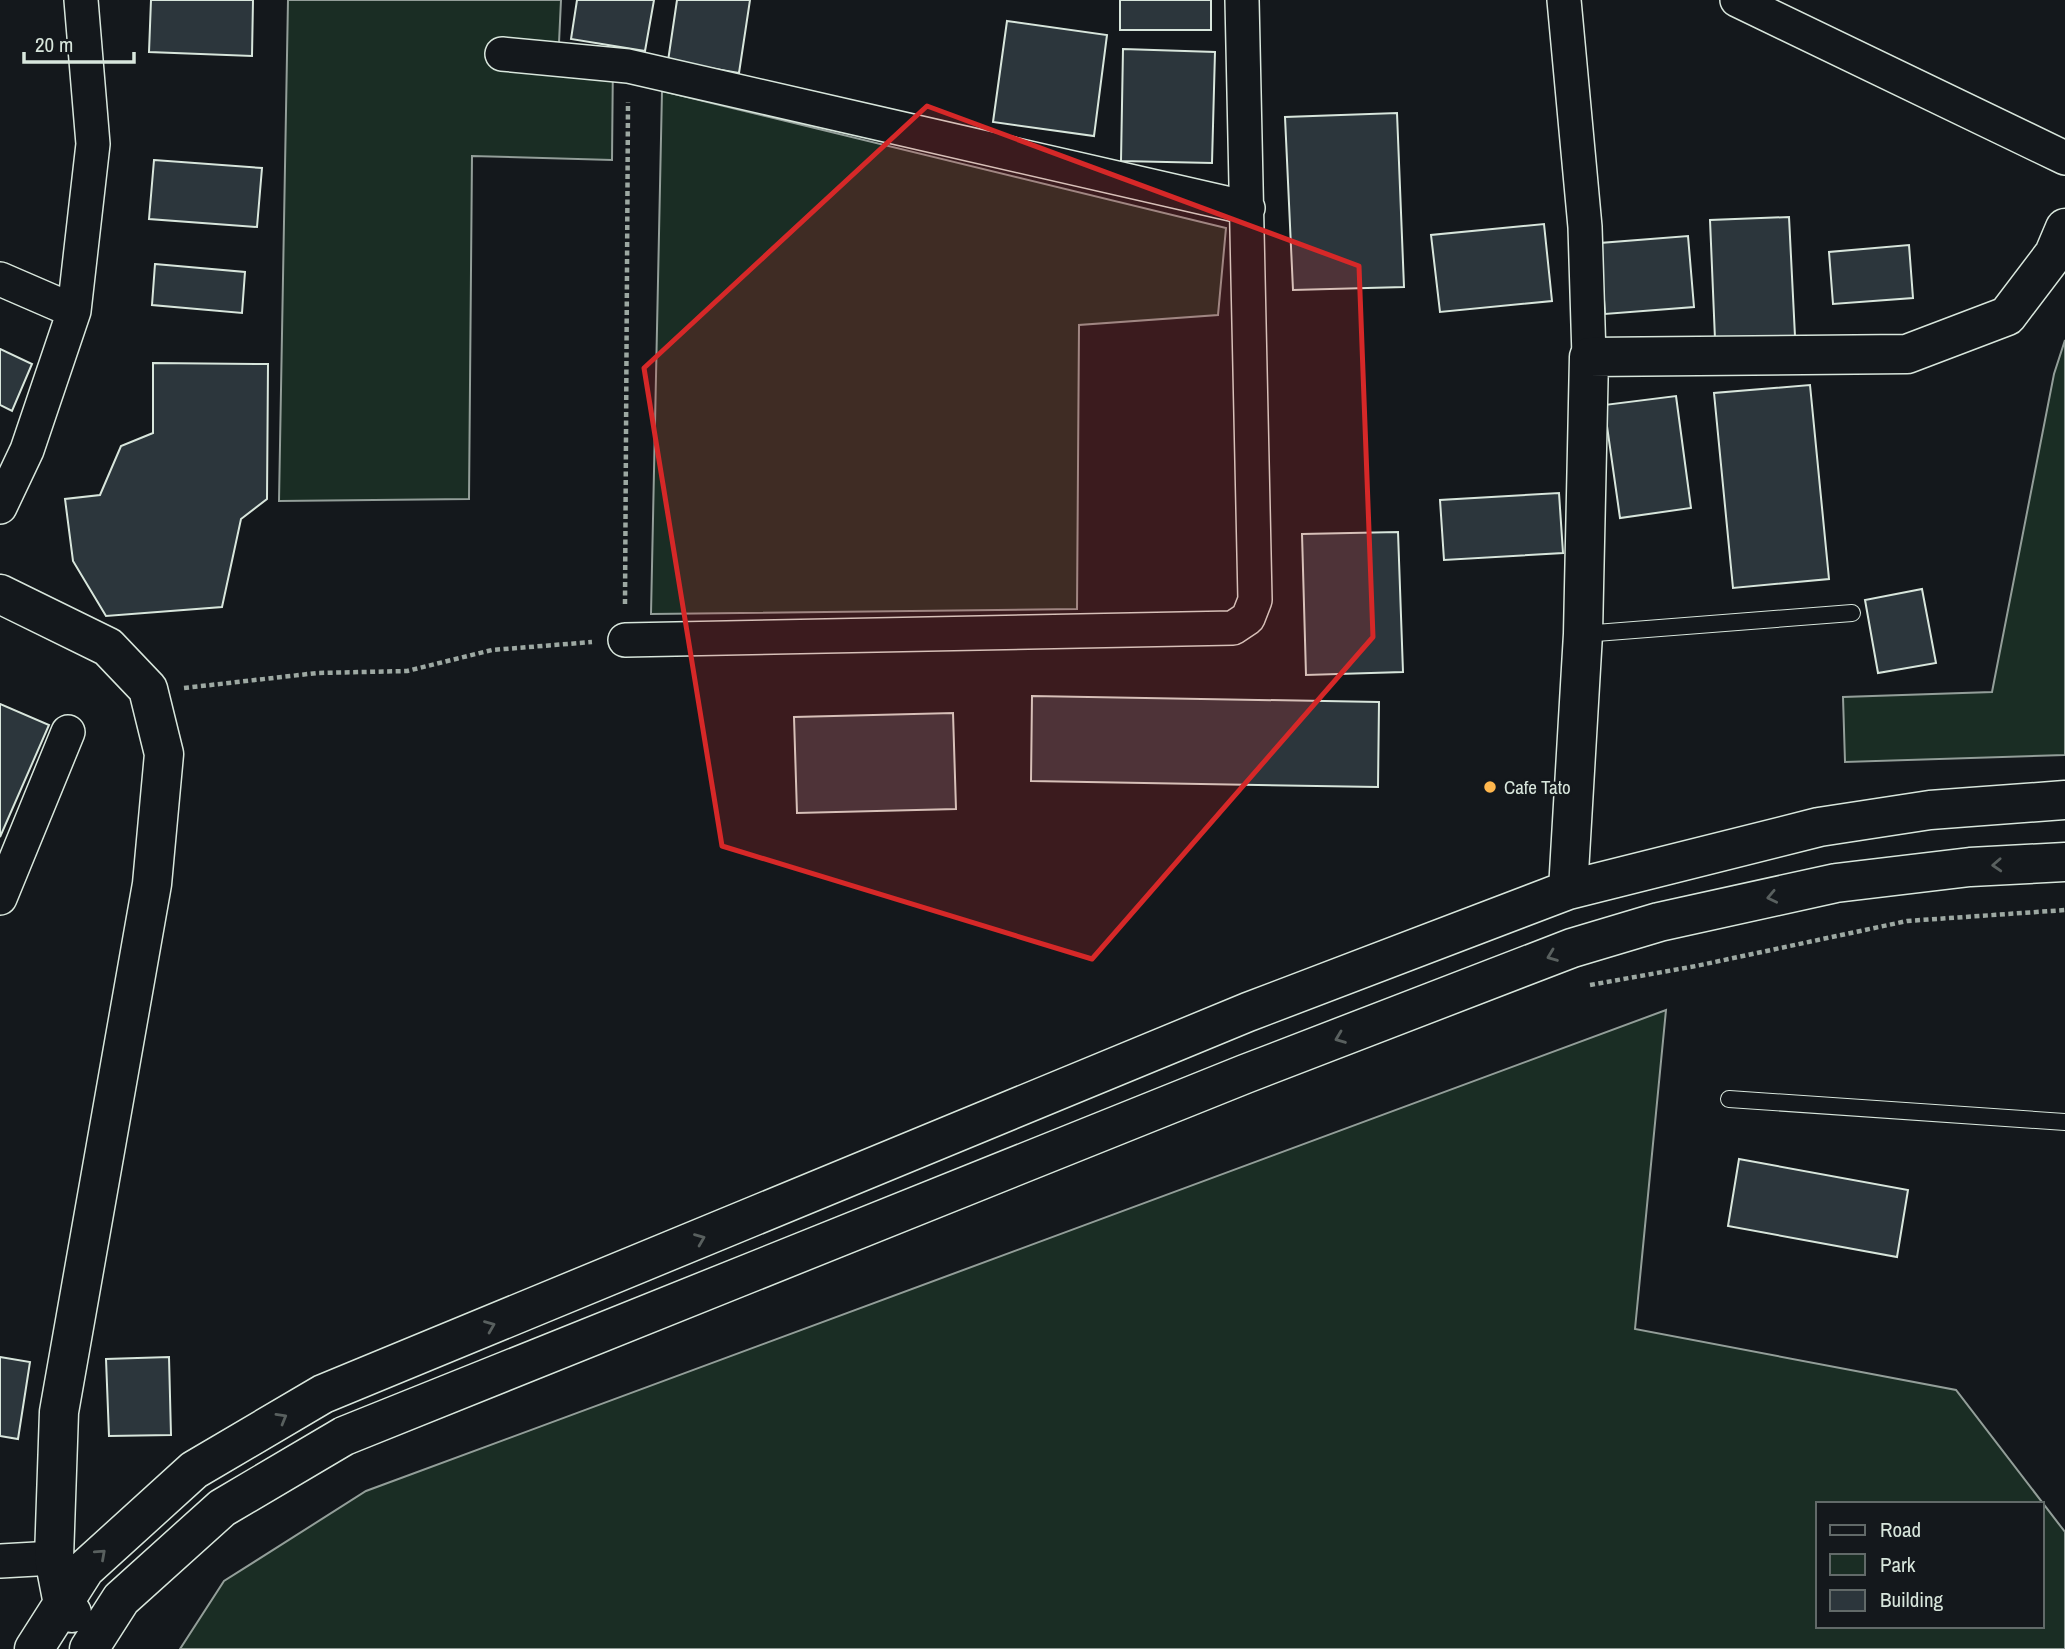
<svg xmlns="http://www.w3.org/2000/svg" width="2065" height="1649" viewBox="0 0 2065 1649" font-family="'Archivo Narrow',sans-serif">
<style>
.green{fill:#1a2d24;stroke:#939e99;stroke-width:2;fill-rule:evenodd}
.building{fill:#2c363c;stroke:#d8e6dc;stroke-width:2}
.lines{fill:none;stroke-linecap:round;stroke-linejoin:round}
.lane-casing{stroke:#d8e6dc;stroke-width:18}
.street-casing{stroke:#d8e6dc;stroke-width:36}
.secondary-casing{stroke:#d8e6dc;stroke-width:41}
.path{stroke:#9da8a2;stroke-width:4.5;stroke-dasharray:5 3.5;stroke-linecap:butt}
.lane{stroke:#14181c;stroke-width:16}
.street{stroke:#14181c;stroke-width:33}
.secondary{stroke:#14181c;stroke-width:38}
.oneway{stroke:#59605f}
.marked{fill:#d62828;fill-opacity:0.2;stroke:#d62828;stroke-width:5;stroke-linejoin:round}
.poi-dot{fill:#ffb74d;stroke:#14181c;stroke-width:2.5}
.labels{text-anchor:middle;stroke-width:5;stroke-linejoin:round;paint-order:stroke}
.poi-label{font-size:19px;fill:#d8e6dc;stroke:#14181c;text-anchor:start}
</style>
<rect width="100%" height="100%" fill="#14181c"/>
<path class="green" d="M288 0H561L559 43 613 55 612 160 472 156 469 499 279 501Z
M662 91 1226 228 1218 315 1079 325 1077 609 651 614Z
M2065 340V755L1845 762 1843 697 1992 692 2054 374Z
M1666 1010 1635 1329 1956 1390 2065 1532V1649H180L224 1581 366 1491ZM1818 1504H2042V1626H1818Z"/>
<path class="building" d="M151 0H253L252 56 149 52Z
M577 0H654L645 51 571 39Z
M677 0H750L739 73 668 61Z
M1120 0H1211V30H1120Z
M1007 21 1107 35 1094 136 993 122Z
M1123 49 1215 52 1212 163 1121 161Z
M1397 113 1404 287 1293 290 1285 117Z
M154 160 262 168 257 227 149 219Z
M1789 217 1795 336 1715 339 1710 220Z
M1544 224 1552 301 1440 312 1431 235Z
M1688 236 1694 307 1605 314 1600 243Z
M1909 245 1913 298 1833 304 1829 252Z
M155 264 245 272 242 313 152 305Z
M0 349 32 364 12 411 0 405Z
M153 363 268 364 267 499 241 519 222 607 106 616 73 561 65 499 100 495 121 446 153 433Z
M1810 385 1829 579 1733 588 1714 393Z
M1676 396 1691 508 1620 518 1604 405Z
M1559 493 1563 553 1444 560 1440 500Z
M1398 532 1403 672 1306 675 1302 534Z
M1922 589 1936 663 1878 673 1865 600Z
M1032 696 1379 702 1378 787 1031 781Z
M0 704 49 725 0 837Z
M953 713 956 809 797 813 794 717Z
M1739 1159 1908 1190 1897 1257 1728 1226Z
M0 1357 30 1362 18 1439 0 1436Z
M169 1357 171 1435 109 1436 106 1359Z"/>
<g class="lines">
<defs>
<path id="lane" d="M1583 634 1852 613
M1729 1099 2065 1122"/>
<path id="street" d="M1564 0 1585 227 1589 357
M1737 0 2065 158
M502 54 628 66 1248 208
M0 279 74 311
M0 507 27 450 74 311 93 144 81 0
M625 640 1233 628 1248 618 1255 600 1242 0
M0 898 68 732
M0 1561 54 1558"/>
<path id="secondary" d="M0 594 108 647 148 689 164 754 152 884 59 1412 54 1558 63 1604 72 1613
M1568 890 1583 634 1589 357 1907 354 2007 316 2054 254 2065 228
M34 1649 85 1569 194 1470 323 1394 1248 1012 1568 890 1819 827 1930 810 2065 800
M89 1649 121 1599 222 1508 344 1436 1245 1074 1572 948 1659 922 1836 883 1970 867 2065 862"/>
</defs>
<use href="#lane" class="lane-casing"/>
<use href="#street" class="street-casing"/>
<use href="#secondary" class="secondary-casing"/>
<path class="path" d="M625 604 628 102
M184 688 317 673 407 671 492 650 592 642
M1590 985 1696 966 1907 921 2065 910"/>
<use href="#lane" class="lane"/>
<use href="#street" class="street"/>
<use href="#secondary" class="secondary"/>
</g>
<defs><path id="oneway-chevron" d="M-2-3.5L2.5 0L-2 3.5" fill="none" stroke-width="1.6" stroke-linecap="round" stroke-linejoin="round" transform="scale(1.75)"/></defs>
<g class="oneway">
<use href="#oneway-chevron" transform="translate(1997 865) rotate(177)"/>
<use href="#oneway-chevron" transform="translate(1772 897) rotate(168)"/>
<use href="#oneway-chevron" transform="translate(1552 956) rotate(159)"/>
<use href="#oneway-chevron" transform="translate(1340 1038) rotate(159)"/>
<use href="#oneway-chevron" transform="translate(700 1239) rotate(-22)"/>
<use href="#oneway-chevron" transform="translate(490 1326) rotate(-22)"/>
<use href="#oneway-chevron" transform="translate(282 1418) rotate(-30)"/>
<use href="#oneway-chevron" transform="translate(101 1554) rotate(-42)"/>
</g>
<path class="marked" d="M927 106 1359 266 1373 637 1092 959 722 846 644 368Z"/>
<circle class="poi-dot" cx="1490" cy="787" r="7"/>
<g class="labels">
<g class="poi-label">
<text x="1504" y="794">Cafe Tato</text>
</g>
</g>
<rect x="1816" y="1502" width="228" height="126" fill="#14181c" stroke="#626a69" stroke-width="2"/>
<rect x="1830" y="1525" width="35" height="10" fill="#14181c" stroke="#626a69" stroke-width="2"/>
<text x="1880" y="1537" font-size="21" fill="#d8e6dc">Road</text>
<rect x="1830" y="1554" width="35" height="21" fill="#1a2d24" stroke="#626a69" stroke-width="2"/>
<text x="1880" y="1572" font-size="21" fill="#d8e6dc">Park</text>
<rect x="1830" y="1590" width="35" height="21" fill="#2c363c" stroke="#626a69" stroke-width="2"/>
<text x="1880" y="1607" font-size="21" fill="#d8e6dc">Building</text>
<path d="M24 52v10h110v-10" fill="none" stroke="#d8e6dc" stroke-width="3.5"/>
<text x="35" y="52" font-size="21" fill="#d8e6dc" stroke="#14181c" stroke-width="5" paint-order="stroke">20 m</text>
</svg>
